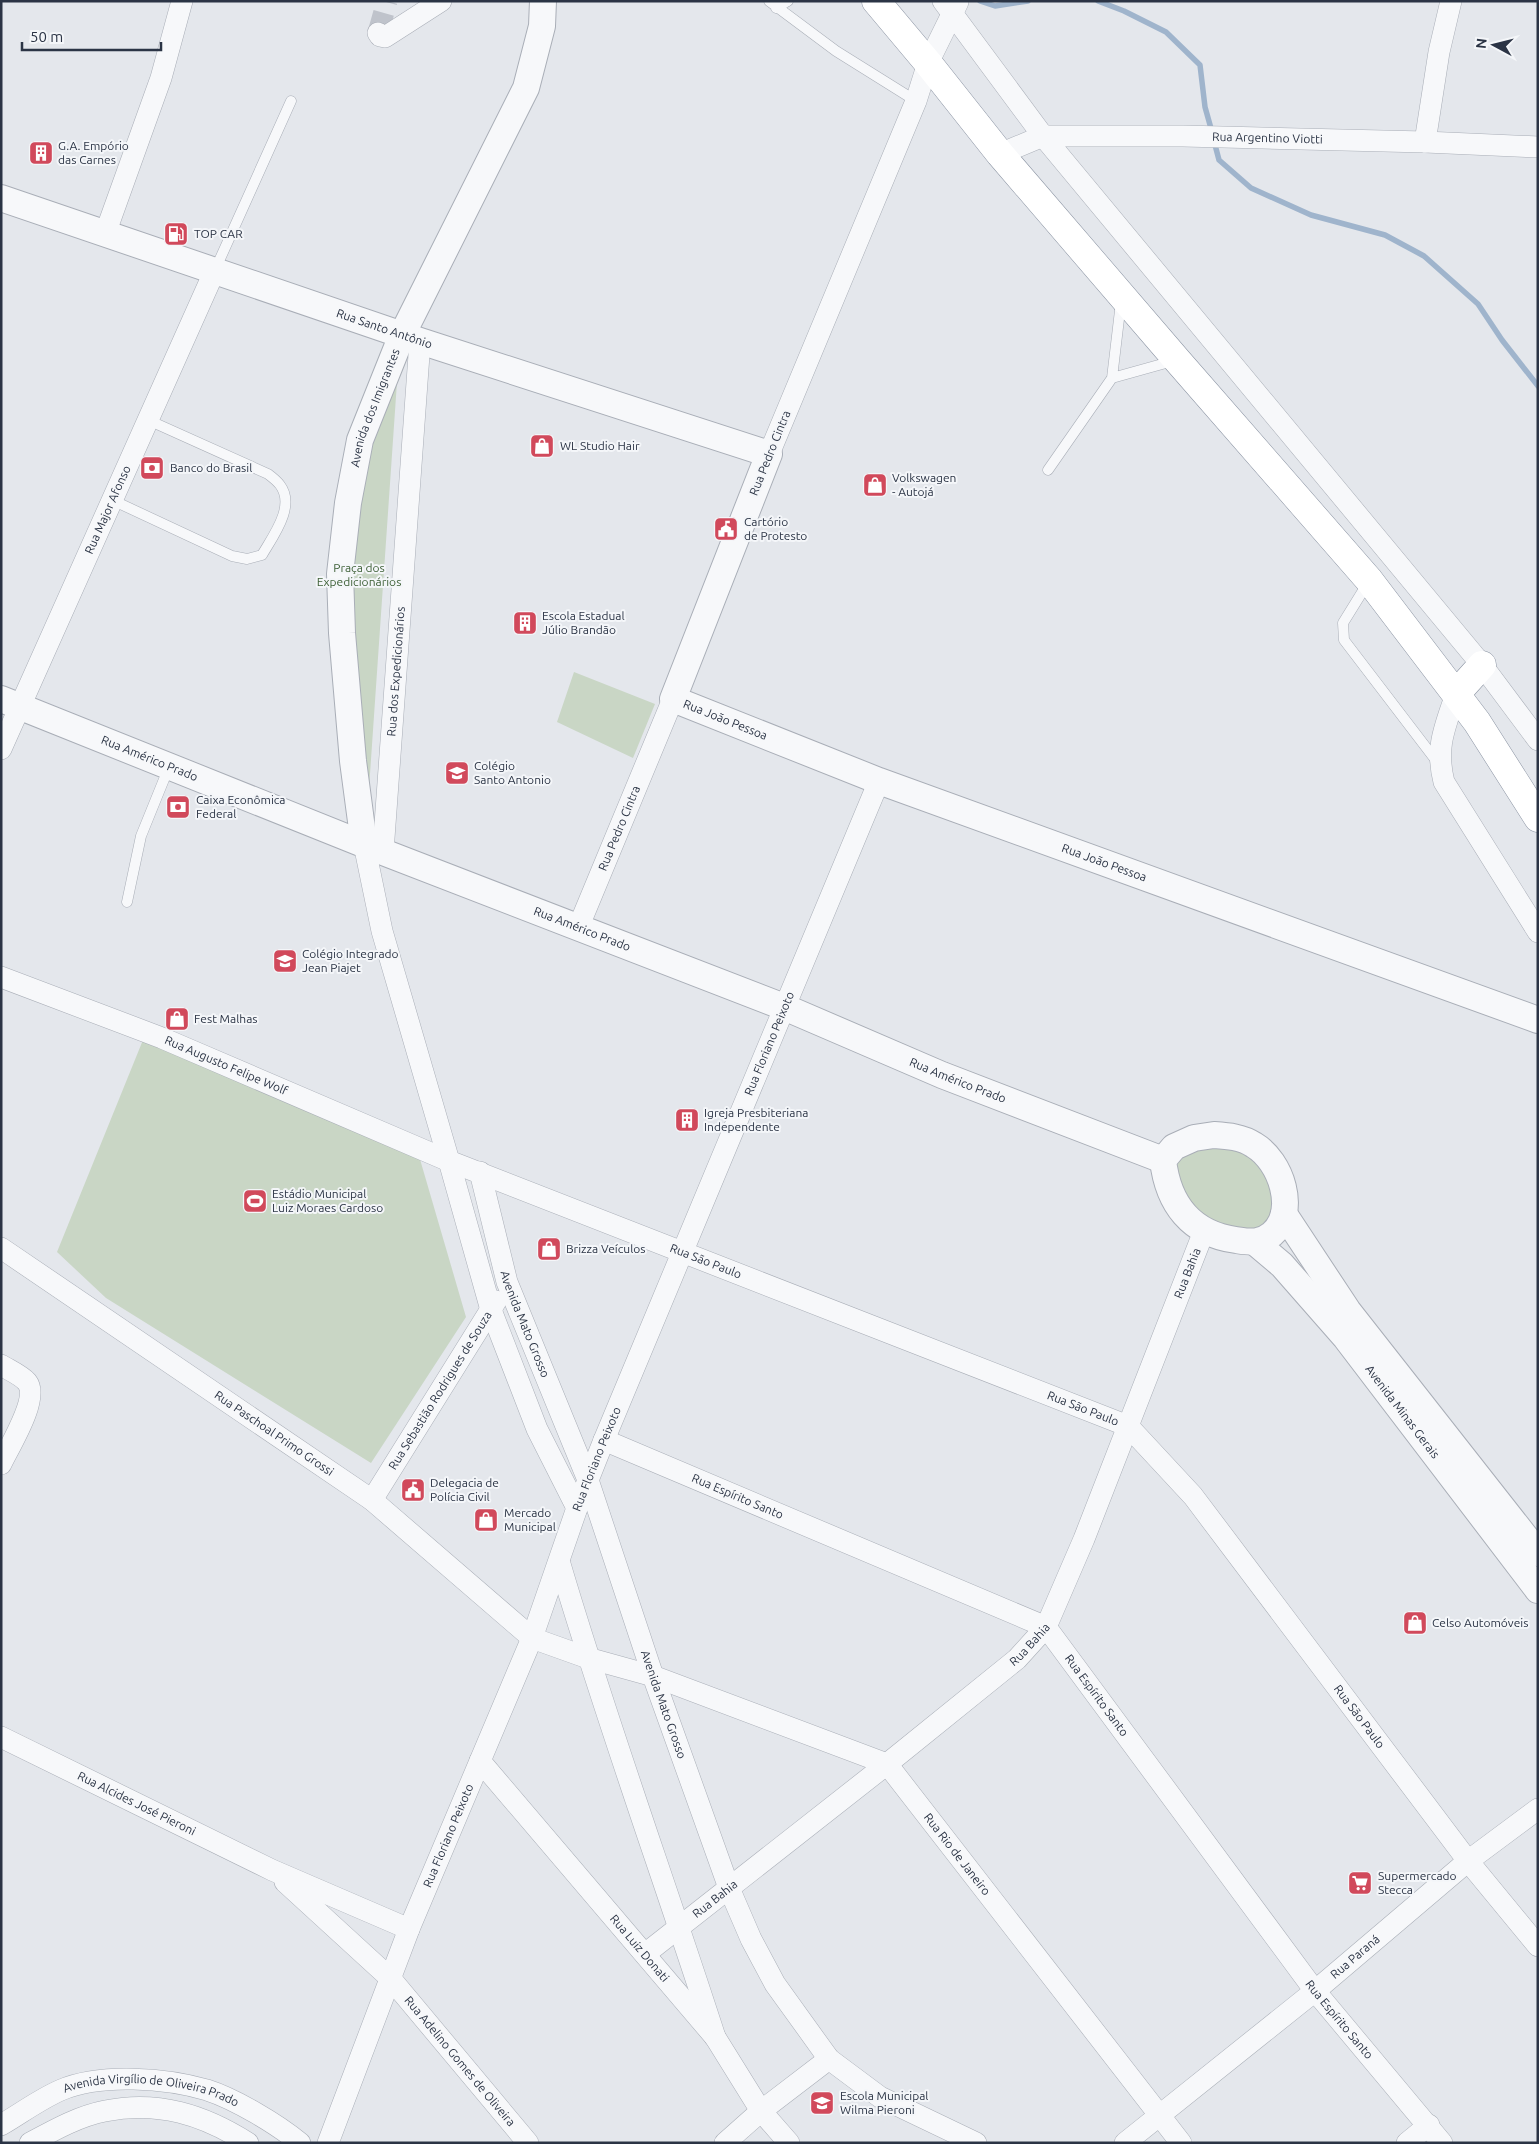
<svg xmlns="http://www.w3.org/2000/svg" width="1539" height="2144" viewBox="0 0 1539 2144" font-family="Ubuntu,sans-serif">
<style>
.green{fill:#c9d6c5}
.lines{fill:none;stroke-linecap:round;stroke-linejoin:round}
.stream{stroke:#9fb4cc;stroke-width:5.5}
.minor-tunnel{stroke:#bfc3cb;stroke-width:21;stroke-dasharray:21 11;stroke-linecap:butt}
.service-casing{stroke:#a9aeb7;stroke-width:11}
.minor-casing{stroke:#a9aeb7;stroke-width:22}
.tertiary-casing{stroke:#a9aeb7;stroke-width:28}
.trunk-casing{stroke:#8b94a3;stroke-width:29}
.service{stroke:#f7f8fa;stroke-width:10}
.minor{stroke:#f7f8fa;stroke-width:21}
.tertiary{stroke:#f7f8fa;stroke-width:26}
.trunk{stroke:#fff;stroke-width:28}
.labels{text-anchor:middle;stroke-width:4;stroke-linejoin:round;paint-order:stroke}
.street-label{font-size:12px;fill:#2b3445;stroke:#f4f6f9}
.poi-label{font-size:12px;fill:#2b3445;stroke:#f4f6f9;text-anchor:start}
.park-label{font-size:12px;fill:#3f6138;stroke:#f4f6f9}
</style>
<rect width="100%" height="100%" fill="#e4e7ec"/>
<path class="green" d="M397 382 366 832 345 491Z
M574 672 655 704 633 758 557 722Z
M145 1035 417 1149 466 1317 371 1463 106 1298 57 1252Z
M1202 1143 1243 1146 1272 1172 1275 1215 1257 1230 1243 1231 1200 1216 1181 1197 1177 1165 1180 1157Z"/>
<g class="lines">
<path class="stream" d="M980 1 995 6 1028 1
M1098 1 1124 11 1166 32 1200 65 1205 107 1212 132
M1214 141 1219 160 1251 188 1311 215 1385 235 1424 256 1478 304 1502 340 1538 386"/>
<path class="minor-tunnel" d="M378 33 387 1"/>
<defs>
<path id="service" d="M769 1 836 51 916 101
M776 8 788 1
M215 270 291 101
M1112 378 1121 302
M1048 470 1112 378 1173 361
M112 500 232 556 247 559 262 555C273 536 296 506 280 485 277 481 272 477 268 474L148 420
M1369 581 1343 623 1344 640 1438 763
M127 902 141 836 169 767"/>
<g id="minor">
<path d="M943 1 1043 136 1482 665 1538 740"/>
<path d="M378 33 380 36 385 37 441 1"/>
<path d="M1425 142 1439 52 1451 1"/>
<path id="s1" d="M1000 154 1043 136H1183L1425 142 1538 147"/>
<path d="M105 234 161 78 182 1"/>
<path d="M769 454 916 101 928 63 958 2"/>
<path d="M1456 694C1445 727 1435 747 1444 782L1538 932"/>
<path id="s2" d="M1 749 215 270"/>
<path d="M364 844 382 931 449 1161 491 1310 537 1429 577 1508"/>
<path id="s3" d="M383 852 420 341"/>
<path id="s4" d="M578 928 673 699"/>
<path id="s5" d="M1 977 162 1038 449 1161 1128 1426 1193 1496 1468 1861 1538 1946"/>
<path id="s6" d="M480 1172 507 1282 588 1480 653 1676 729 1888 751 1939 775 1984 829 2059 880 2097 976 2143"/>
<path id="s7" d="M1 1248 372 1500 532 1638 588 1658 653 1676 887 1764 1181 2143"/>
<path d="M1 1365C9 1370 21 1375 27 1382 40 1398 9 1447 1 1464"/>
<path id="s8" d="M604 1440 1046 1627 1315 1991 1442 2143"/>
<path id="s9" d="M372 1500 496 1301"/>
<path d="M560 1564C607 1723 664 1879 715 2037"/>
<path id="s10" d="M1 1737 272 1870 409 1929"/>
<path id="s11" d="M480 1761 715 2037 761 2111 789 2143"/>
<path id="s12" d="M285 1882 391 1979 528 2143"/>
<path id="s13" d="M645 1954 887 1764 1017 1659 1046 1627 1084 1539 1204 1231"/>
<path id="s14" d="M1 2125C20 2114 40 2099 61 2090 101 2073 166 2078 207 2090 235 2099 277 2124 300 2143"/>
<path d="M30 2143C54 2130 79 2116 105 2111 158 2100 204 2115 248 2143"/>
<path id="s15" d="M328 2143 409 1929 532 1638 577 1508 604 1440 879 781"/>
<path d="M725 2143 761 2111 829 2059"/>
<path id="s16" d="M1125 2143 1315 1991 1468 1861 1538 1809"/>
<path d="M1407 2143 1429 2125"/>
</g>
<g id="tertiary">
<path id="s17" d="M1 198 420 341 769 454 673 699 879 781 1538 1020"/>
<path id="s18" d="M1 699 383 852 784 1007 942 1075 1163 1160"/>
<path id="s19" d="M364 844 353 761 342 633 340 574 348 503 360 440 402 335 526 88 542 26 543 1"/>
<path d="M1214 1135C1228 1136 1242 1137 1254 1145 1281 1161 1298 1211 1272 1234 1260 1244 1250 1242 1236 1240 1191 1234 1168 1204 1163 1160L1174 1147 1194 1138Z"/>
<path d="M1284 1214 1348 1311 1538 1553"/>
<path id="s20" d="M1256 1243 1282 1265 1346 1338 1538 1590"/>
</g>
<path id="trunk" d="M876 1 928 63 1000 154 1177 360 1369 580 1477 722 1538 818
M1456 694 1482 665"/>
</defs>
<use href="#service" class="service-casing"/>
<use href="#minor" class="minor-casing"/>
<use href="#tertiary" class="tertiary-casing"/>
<use href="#trunk" class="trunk-casing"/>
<use href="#service" class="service"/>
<use href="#minor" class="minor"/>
<use href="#tertiary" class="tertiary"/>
<use href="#trunk" class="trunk"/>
</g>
<defs>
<symbol id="building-square" viewBox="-11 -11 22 22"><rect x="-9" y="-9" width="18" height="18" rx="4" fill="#d1495b" stroke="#f4f6f9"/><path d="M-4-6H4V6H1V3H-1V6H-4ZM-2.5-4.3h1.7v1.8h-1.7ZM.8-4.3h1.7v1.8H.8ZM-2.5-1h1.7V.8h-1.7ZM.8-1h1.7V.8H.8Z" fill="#fff"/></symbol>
<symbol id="fuel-square" viewBox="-11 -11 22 22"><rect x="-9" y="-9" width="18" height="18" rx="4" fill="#d1495b" stroke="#f4f6f9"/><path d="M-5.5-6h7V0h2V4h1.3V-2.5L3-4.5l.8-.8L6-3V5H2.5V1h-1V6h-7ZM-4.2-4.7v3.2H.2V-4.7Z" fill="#fff"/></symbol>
<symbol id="shop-square" viewBox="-11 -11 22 22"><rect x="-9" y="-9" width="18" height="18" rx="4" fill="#d1495b" stroke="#f4f6f9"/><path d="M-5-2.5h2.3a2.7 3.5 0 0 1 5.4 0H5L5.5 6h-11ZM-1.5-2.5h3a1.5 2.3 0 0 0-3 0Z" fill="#fff"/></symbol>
<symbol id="bank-square" viewBox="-11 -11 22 22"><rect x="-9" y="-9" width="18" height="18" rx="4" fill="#d1495b" stroke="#f4f6f9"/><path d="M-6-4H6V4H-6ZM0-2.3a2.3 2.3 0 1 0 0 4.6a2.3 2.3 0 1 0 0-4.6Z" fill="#fff"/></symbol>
<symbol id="civic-square" viewBox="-11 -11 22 22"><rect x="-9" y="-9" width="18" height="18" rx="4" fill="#d1495b" stroke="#f4f6f9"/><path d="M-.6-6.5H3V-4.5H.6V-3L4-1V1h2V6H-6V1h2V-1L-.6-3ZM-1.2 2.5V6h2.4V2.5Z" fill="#fff"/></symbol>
<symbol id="school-square" viewBox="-11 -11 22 22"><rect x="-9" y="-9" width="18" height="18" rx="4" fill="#d1495b" stroke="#f4f6f9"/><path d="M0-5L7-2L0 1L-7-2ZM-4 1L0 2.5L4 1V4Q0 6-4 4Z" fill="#fff"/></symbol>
<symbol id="stadium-square" viewBox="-11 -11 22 22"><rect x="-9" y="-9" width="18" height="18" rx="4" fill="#d1495b" stroke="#f4f6f9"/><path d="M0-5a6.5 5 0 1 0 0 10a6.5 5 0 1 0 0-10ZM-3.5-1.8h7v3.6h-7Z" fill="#fff"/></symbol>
<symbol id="supermarket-square" viewBox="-11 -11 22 22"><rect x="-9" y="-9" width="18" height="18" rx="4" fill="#d1495b" stroke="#f4f6f9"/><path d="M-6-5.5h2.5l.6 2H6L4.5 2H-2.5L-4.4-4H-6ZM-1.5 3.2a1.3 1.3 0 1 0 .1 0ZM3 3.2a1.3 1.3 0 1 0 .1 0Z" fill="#fff"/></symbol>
</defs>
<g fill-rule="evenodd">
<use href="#building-square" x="27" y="139" width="28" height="28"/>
<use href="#fuel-square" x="162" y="220" width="28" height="28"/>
<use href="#shop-square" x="528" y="432" width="28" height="28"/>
<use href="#bank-square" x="138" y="454" width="28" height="28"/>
<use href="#shop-square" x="861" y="471" width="28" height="28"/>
<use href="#civic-square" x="712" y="515" width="28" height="28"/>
<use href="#building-square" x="511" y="609" width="28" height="28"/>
<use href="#school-square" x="443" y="759" width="28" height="28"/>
<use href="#bank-square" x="164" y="793" width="28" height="28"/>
<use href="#school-square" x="271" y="947" width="28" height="28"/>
<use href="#shop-square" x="163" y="1005" width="28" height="28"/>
<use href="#building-square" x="673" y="1106" width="28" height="28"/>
<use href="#stadium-square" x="241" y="1187" width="28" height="28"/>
<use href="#shop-square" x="535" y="1235" width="28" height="28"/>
<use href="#civic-square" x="399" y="1476" width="28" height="28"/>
<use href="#shop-square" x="472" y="1506" width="28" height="28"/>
<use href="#shop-square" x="1401" y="1609" width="28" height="28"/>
<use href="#supermarket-square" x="1346" y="1869" width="28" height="28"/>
<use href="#school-square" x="808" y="2089" width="28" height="28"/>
</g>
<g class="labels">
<g class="street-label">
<text dy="4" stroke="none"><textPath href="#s1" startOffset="271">Rua Argentino Viotti</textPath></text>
<text dy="4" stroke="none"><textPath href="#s17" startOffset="405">Rua Santo Antônio</textPath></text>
<text dy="4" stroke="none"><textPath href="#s19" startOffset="442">Avenida dos Imigrantes</textPath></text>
<text transform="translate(770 453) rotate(-68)" y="4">Rua Pedro Cintra</text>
<text dy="4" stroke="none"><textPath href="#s2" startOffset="262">Rua Major Afonso</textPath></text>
<text dy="4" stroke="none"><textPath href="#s3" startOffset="181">Rua dos Expedicionários</textPath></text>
<text dy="4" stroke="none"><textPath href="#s17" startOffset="1129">Rua João Pessoa</textPath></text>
<text dy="4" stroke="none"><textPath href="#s18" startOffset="160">Rua Américo Prado</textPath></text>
<text dy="4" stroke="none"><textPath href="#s4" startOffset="108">Rua Pedro Cintra</textPath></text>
<text dy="4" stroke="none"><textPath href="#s17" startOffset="1534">Rua João Pessoa</textPath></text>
<text dy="4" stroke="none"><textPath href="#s18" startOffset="625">Rua Américo Prado</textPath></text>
<text dy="4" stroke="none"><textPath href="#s15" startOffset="1185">Rua Floriano Peixoto</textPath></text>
<text dy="4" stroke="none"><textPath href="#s5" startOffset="242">Rua Augusto Felipe Wolf</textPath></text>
<text dy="4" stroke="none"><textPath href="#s18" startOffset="1030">Rua Américo Prado</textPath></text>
<text dy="4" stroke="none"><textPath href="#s5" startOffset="760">Rua São Paulo</textPath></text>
<text dy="4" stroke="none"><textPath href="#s13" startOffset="899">Rua Bahia</textPath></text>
<text dy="4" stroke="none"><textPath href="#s6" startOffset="159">Avenida Mato Grosso</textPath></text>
<text dy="4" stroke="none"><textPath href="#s9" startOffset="129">Rua Sebastião Rodrigues de Souza</textPath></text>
<text dy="4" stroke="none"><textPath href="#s5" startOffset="1165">Rua São Paulo</textPath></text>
<text dy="4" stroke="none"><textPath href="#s20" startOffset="224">Avenida Minas Gerais</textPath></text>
<text dy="4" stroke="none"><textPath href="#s7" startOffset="330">Rua Paschoal Primo Grossi</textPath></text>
<text dy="4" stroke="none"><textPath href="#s15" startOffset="735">Rua Floriano Peixoto</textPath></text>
<text dy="4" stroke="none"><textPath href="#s8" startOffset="145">Rua Espírito Santo</textPath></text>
<text dy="4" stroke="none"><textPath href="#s13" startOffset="494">Rua Bahia</textPath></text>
<text dy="4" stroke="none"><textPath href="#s8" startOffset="565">Rua Espírito Santo</textPath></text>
<text dy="4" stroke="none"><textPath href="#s6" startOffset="564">Avenida Mato Grosso</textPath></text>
<text dy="4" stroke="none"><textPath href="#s5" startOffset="1585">Rua São Paulo</textPath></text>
<text dy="4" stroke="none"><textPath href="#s10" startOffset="151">Rua Alcides José Pieroni</textPath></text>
<text dy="4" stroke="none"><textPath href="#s15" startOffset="330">Rua Floriano Peixoto</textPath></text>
<text dy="4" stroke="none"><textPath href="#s7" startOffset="1151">Rua Rio de Janeiro</textPath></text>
<text dy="4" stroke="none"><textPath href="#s13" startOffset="89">Rua Bahia</textPath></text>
<text dy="4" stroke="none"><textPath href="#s11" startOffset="246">Rua Luiz Donati</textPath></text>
<text dy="4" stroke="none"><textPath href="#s16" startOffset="296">Rua Paraná</textPath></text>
<text dy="4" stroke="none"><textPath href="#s8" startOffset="970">Rua Espírito Santo</textPath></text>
<text dy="4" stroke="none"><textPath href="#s12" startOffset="251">Rua Adelino Gomes de Oliveira</textPath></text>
<text dy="4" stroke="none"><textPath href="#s14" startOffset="162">Avenida Virgílio de Oliveira Prado</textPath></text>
</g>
<g class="poi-label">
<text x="58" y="150">G.A. Empório<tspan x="58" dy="14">das Carnes</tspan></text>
<text x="194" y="238">TOP CAR</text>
<text x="560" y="450">WL Studio Hair</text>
<text x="170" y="472">Banco do Brasil</text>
<text x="892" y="482">Volkswagen<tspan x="892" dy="14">- Autojá</tspan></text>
<text x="744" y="526">Cartório<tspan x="744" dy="14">de Protesto</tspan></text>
<text x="542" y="620">Escola Estadual<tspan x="542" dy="14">Júlio Brandão</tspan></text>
<text x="474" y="770">Colégio<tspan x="474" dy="14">Santo Antonio</tspan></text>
<text x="196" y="804">Caixa Econômica<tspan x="196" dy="14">Federal</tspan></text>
<text x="302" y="958">Colégio Integrado<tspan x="302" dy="14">Jean Piajet</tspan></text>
<text x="194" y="1023">Fest Malhas</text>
<text x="704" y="1117">Igreja Presbiteriana<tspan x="704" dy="14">Independente</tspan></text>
<text x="272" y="1198">Estádio Municipal<tspan x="272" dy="14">Luiz Moraes Cardoso</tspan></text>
<text x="566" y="1253">Brizza Veículos</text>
<text x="430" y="1487">Delegacia de<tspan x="430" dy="14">Polícia Civil</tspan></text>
<text x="504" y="1517">Mercado<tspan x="504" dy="14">Municipal</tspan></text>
<text x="1432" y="1627">Celso Automóveis</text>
<text x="1378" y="1880">Supermercado<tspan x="1378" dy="14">Stecca</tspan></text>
<text x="840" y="2100">Escola Municipal<tspan x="840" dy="14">Wilma Pieroni</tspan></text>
</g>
<g class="park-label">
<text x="359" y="572">Praça dos<tspan x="359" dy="14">Expedicionários</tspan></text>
</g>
</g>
<rect width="1539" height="2144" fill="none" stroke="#2b3445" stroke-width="5"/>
<g transform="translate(1494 45) rotate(277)" stroke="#f4f6f9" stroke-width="4" paint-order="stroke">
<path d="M0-4L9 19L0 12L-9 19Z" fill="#2b3445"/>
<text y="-8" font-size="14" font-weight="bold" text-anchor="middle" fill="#2b3445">N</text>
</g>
<path d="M22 42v8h139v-8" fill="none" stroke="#2b3445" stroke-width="2.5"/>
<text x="30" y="42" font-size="15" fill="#2b3445" stroke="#f4f6f9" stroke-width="4" paint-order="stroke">50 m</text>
</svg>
